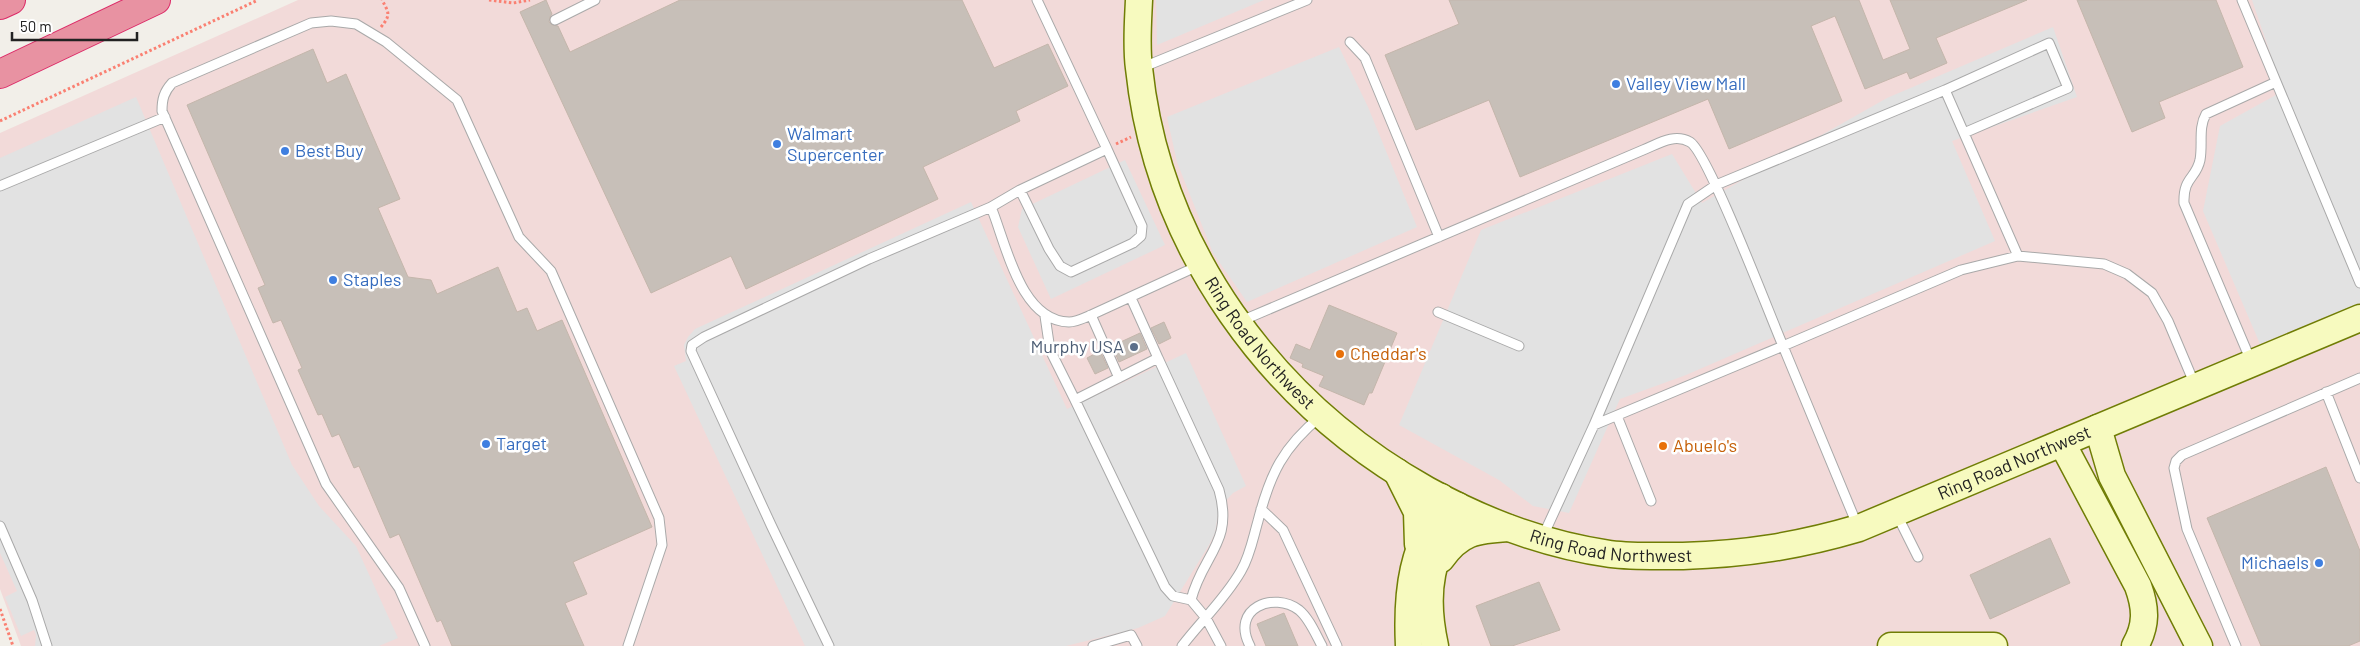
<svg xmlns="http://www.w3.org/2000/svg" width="2360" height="646" viewBox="0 0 2360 646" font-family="Barlow,sans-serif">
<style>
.commercial{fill:#f2dad9}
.parking{fill:#e2e2e2}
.building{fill:#c7bfb8;stroke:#c4b6ab}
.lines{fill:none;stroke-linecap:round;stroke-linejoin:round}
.lane-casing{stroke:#a9a9a9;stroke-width:11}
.secondary-casing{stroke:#707d05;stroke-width:29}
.highway-casing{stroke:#dc2a67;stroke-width:30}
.path{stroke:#fa8072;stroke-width:3;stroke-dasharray:2.5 2.5;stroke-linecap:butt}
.lane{stroke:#fff;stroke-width:9}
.secondary{stroke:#f7fabf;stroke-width:26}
.highway{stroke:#e892a2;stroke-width:28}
.shop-dot{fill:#3f7fe0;stroke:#fff;stroke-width:2}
.service-dot{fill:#5c6f8a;stroke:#fff;stroke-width:2}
.food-dot{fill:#e8710a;stroke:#fff;stroke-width:2}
.labels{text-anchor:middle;stroke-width:5;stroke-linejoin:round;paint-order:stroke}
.shop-label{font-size:18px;fill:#366cbe;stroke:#fff;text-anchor:start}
.street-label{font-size:18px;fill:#222;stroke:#fff}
.service-label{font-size:18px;fill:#4e5e75;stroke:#fff;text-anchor:end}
.food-label{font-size:18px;fill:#c56008;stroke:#fff;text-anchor:start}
</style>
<rect width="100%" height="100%" fill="#f2efe9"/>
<path class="commercial" d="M298 0H2360V646H21L0 589V133Z"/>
<path class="parking" d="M1156 0H1264L1157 45Z
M2252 0H2360V303L2260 344 2203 211 2220 126 2283 91Z
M2053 27 2077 97 1952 141 1995 241 1686 375 1620 399 1569 513 1533 506 1499 480 1399 425 1481 230 1672 154 1702 203 1887 98Z
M1339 47 1368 107 1417 227 1247 302 1213 253 1177 162 1167 117Z
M136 97 292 465 319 506 356 546 398 638 379 646H35L36 635 34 630 21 636 5 597 17 591 0 553V158Z
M1125 160 1165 245 1051 299 1018 227 1022 209Z
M971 202 1067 409 1186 353 1246 486 1233 493 1219 508 1215 533 1209 545 1165 616 1138 628 1066 646H805L674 366 686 361 684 345 688 337 695 329Z"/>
<path class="building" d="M546 0 552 14 550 17 549 22 552 25 558 26 570 52 680 0H962L994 68 1048 44 1068 86 1016 111 1020 121 923 167 938 199 746 289 731 256 651 293 520 12Z
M1449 0H1859L1883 60 1910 49 1890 0H2027L1936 38 1947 63 1910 79 1907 72 1865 89 1835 16 1811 26 1842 101 1729 149 1708 99 1520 177 1489 100 1416 130 1385 55 1459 24Z
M2077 0H2216L2243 67 2159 102 2165 118 2132 132Z
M313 49 327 83 346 74 400 199 378 208 408 277 431 280 437 294 498 267 517 312 527 308 537 331 562 320 652 527 573 562 587 594 565 603 584 646H452L441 620 437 622 399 534 390 538 359 466 354 468 339 434 332 437 322 414 318 415 298 370 302 368 281 320 273 323 258 288 265 285 187 105Z
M1329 305 1397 333 1372 393H1369L1364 405 1319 386 1324 376 1302 367 1303 364 1290 358 1296 344 1310 350Z
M1164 322 1171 338 1159 344 1151 328Z
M1140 333 1147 349 1119 362 1112 346Z
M1100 351 1108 368 1095 374 1087 358Z
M2326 467 2360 551V641L2348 646H2261L2207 518Z
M2050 538 2070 583 1990 619 1970 575Z
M1539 582 1560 630 1512 646H1491L1476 606Z
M1284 613 1298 646H1266L1257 624Z"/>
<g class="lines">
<defs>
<path id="lane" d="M1037 0 1107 149
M2242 0 2360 283
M555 20 595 0
M1350 42 1365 58 1439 237
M1141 68 1307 0
M1945 90 2049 43 2068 88 1964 133
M0 186 165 117
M991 207 1020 190 1107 149 1142 226 1141 236 1133 243 1071 272 1060 266 1049 249 1020 190
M1131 298 1158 358
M1438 312 1519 346
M1091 315 1119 378
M1045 316 1050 350 1075 400 1158 358 1219 490C1234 543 1202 555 1191 600L1206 618 1221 646
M1241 321 1643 150C1658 144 1674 133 1690 142 1708 152 1770 316 1783 346L1961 270 2018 256 2104 264 2127 274 2152 293 2168 321 2195 385
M2251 361 2184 203C2183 177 2196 179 2200 160 2203 144 2198 128 2206 114L2276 82
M2326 392 2360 478
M1075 400 1165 587 1173 596 1191 600
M1617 416 1651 501
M1594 425 1783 346 1858 527
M1261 509 1283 530 1337 646
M1897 515 1918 557
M0 526 32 600 47 646
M1543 536 1594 425 1688 204 1716 185 1945 90 2018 256
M425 646 399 588 326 484 162 111C162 99 164 92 172 83L311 23 331 21 356 24 386 42 457 100 519 237 551 271 659 518 662 545 628 646
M829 646 771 525 691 351 692 345 704 337 869 259 991 207C1006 243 1020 321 1069 322 1076 322 1084 318 1091 315L1200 265
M1093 646 1131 635 1137 646
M1182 646C1201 621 1225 599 1241 571 1250 556 1253 538 1258 521 1270 474 1283 447 1321 416
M1250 646C1230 608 1274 591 1299 610 1309 618 1316 635 1322 646
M2236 646 2187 529 2174 468 2176 461 2182 455 2360 378"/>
<g id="secondary">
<path id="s1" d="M1139 0C1138 23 1136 46 1139 68 1158 248 1271 403 1427 490 1483 521 1546 545 1610 554 1634 557 1658 556 1683 556 1746 554 1798 546 1859 528L2360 318"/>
<path d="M2098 428 2112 476 2199 646"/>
<path d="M2062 443 2138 586C2146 608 2147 625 2135 646"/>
<path d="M1397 472 1417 512 1418 544"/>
<path d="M1441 559C1460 532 1476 530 1508 528"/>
<path d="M1409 646C1406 583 1414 554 1441 497"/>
<path d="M1435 646C1422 587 1433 559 1458 506"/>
<path d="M1891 646H1994"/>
</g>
<path id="highway" d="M0 5 11 0
M0 74 156 0"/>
</defs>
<use href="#lane" class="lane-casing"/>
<use href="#secondary" class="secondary-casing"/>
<use href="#highway" class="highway-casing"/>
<path class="path" d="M489 0 513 3 530 0
M381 27C391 15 389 13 382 0
M0 121 258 0
M1116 144 1131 137
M0 609 13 646"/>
<use href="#lane" class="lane"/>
<use href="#secondary" class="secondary"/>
<use href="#highway" class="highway"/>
</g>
<g class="shop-dot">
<circle cx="1616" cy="84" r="5"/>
<circle cx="777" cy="144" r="5"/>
<circle cx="285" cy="151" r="5"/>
<circle cx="333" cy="280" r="5"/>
<circle cx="486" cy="444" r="5"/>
<circle cx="2319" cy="563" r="5"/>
</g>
<circle class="service-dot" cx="1134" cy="347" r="5"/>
<g class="food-dot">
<circle cx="1340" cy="354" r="5"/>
<circle cx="1663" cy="446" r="5"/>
</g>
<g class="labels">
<g class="shop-label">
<text x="1626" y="90">Valley View Mall</text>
<text x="787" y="140">Walmart<tspan x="787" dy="21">Supercenter</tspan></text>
<text x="295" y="157">Best Buy</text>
<text x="343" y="286">Staples</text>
<text x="496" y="450">Target</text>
<text x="2309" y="569" text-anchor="end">Michaels</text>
</g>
<g class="street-label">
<text dy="6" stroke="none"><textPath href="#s1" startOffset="374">Ring Road Northwest</textPath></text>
<text dy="6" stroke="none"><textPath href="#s1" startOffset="1214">Ring Road Northwest</textPath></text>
<text dy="6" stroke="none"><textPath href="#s1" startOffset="794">Ring Road Northwest</textPath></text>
</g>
<g class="service-label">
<text x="1124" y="353">Murphy USA</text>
</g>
<g class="food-label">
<text x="1350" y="360">Cheddar's</text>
<text x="1673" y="452">Abuelo's</text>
</g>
</g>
<path d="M12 32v8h125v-8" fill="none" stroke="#222222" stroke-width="2.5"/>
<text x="20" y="32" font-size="15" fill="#222222" stroke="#ffffff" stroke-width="4" paint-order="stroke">50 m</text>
</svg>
